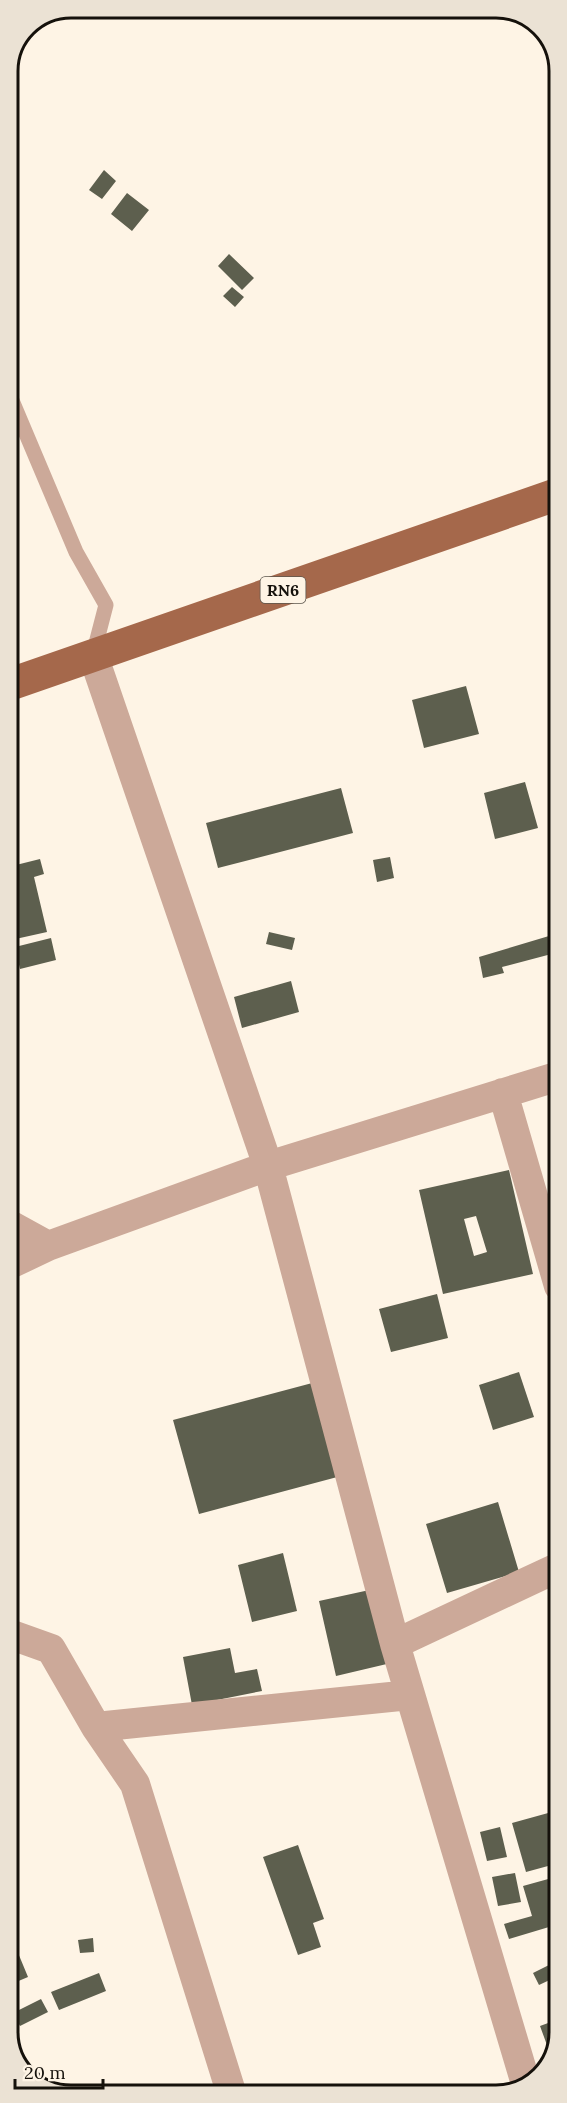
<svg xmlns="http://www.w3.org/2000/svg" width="567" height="2103" viewBox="0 0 567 2103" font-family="Lora,serif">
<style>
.building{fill:#5d5f4e;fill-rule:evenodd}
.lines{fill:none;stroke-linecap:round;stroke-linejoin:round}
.lane{stroke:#cca999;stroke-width:15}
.street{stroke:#cca999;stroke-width:30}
.primary{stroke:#a5684b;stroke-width:33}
.labels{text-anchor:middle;stroke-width:6;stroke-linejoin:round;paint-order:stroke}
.shield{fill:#fef4e5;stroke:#5b554c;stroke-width:1.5}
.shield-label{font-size:16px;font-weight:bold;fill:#15110b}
.rim{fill:none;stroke:#15110b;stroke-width:3}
</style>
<rect width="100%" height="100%" fill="#fef4e5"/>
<path class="building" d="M104 170 116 181 102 199 89 190Z
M127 193 149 210 132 231 111 214Z
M229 254 254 278 242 290 218 266Z
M232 287 244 297 235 307 223 296Z
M466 686 479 734 424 748 412 700Z
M525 782 538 828 495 839 484 793Z
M341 788 353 833 218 868 206 823Z
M390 857 394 878 377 882 373 860Z
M40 859 44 874 34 877 47 932 11 940 8 929V867Z
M269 932 295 938 292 950 266 944Z
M559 933V952L502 967 504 973 483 978 479 957Z
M51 938 56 960 20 969 15 947Z
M291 981 299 1012 242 1028 234 997Z
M509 1170 533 1274 443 1294 419 1190ZM476 1216 487 1252 474 1256 464 1219Z
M437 1294 448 1338 391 1352 379 1309Z
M519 1372 534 1417 493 1430 479 1385Z
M316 1382 341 1476 199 1514 173 1420Z
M498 1502 519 1572 447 1593 426 1524Z
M283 1553 297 1611 252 1622 238 1565Z
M374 1589 391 1663 336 1676 319 1601Z
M230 1648 235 1673 257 1669 262 1691 192 1705 183 1657Z
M559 1810V1863L526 1872 512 1823Z
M500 1827 507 1857 487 1861 480 1832Z
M298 1845 324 1919 313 1923 321 1947 298 1955 263 1857Z
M515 1873 521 1902 498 1906 492 1877Z
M559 1876V1924L509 1939 504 1924 532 1916 523 1886Z
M93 1938 94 1952 80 1953 78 1940Z
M16 1948 28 1977 9 1985V1950Z
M551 1964 556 1977 539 1985 533 1973Z
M99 1973 106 1991 59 2010 51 1992Z
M41 1999 48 2012 20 2026 13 2013Z
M559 2019V2032L551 2056 540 2026Z"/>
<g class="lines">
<path class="lane" d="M8 391 76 552 106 605 93 655"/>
<path class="street" d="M93 655 268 1166 395 1644 526 2084
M503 1093 559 1286
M8 1224 48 1246 268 1166 559 1076
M8 1265 48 1246
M9 1634 51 1649 96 1727 135 1784 232 2095
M395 1644 559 1567
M96 1727 410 1695"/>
<path class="primary" d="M8 685 558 494"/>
</g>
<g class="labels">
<rect class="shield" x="260.5" y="577" width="45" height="26" rx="4.5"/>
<g class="shield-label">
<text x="283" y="596">RN6</text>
</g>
</g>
<path d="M0 0H567V2103H0ZM71 18H496A53 53 0 0 1 549 71V2032A53 53 0 0 1 496 2085H71A53 53 0 0 1 18 2032V71A53 53 0 0 1 71 18Z" fill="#ebe2d4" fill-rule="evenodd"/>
<path class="rim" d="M71 18H496A53 53 0 0 1 549 71V2032A53 53 0 0 1 496 2085H71A53 53 0 0 1 18 2032V71A53 53 0 0 1 71 18Z"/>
<path d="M15 2079v9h88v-9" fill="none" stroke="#15110b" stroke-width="3"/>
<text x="24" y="2079" font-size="18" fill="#15110b" stroke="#fef4e5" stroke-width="4.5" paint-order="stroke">20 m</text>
</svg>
